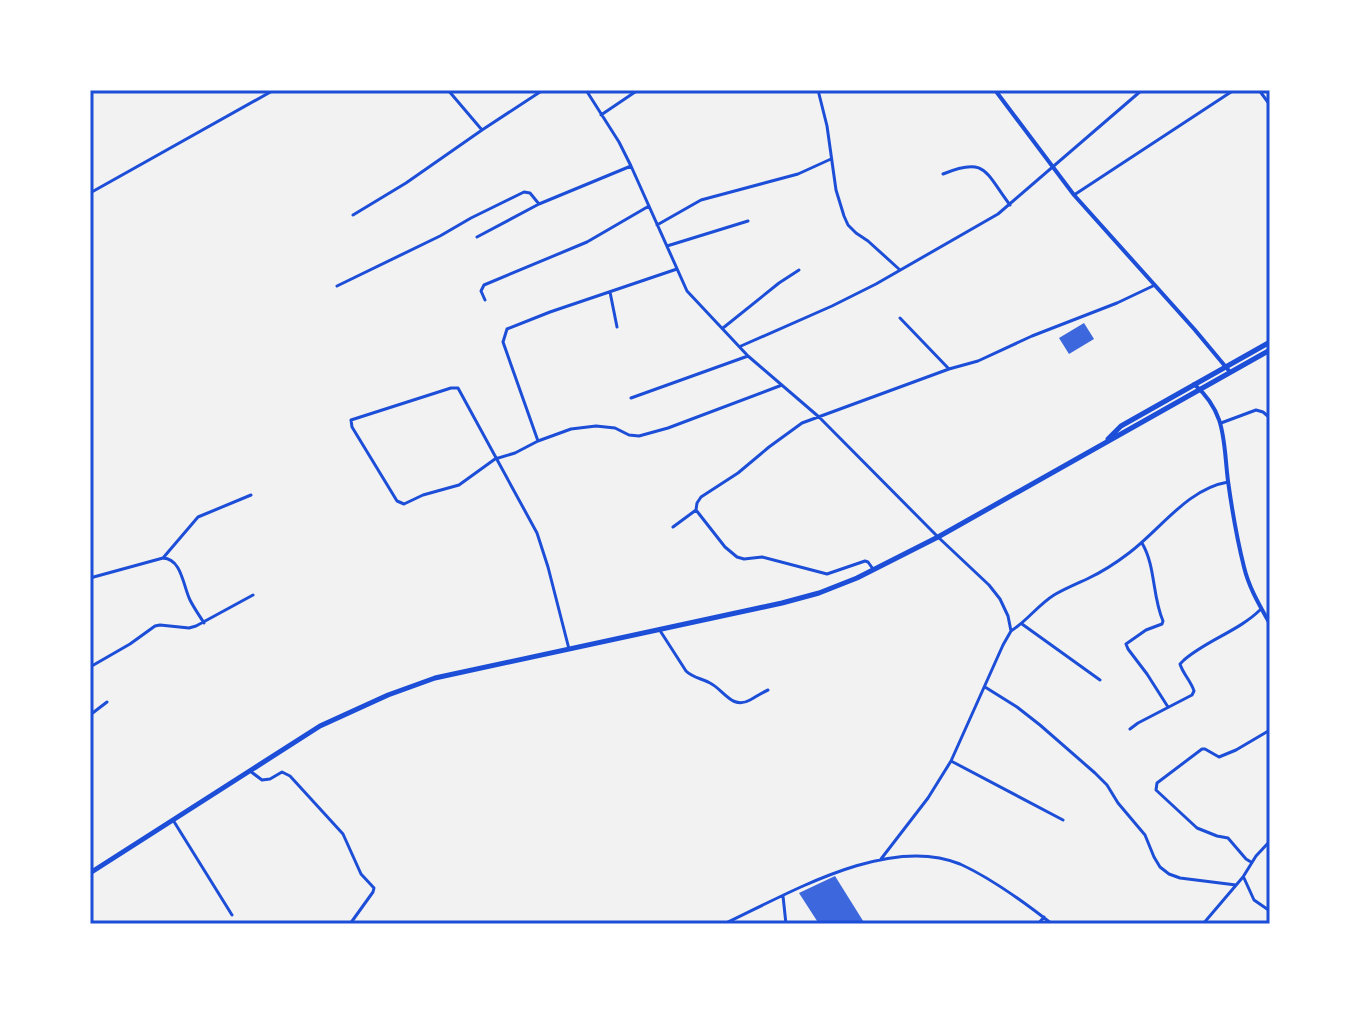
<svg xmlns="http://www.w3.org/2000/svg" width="1360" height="1014" viewBox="0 0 1360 1014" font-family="Montserrat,sans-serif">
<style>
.building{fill:#3d67dc}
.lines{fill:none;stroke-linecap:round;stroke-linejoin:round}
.minor{stroke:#1d4ed8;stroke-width:3}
.secondary{stroke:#1d4ed8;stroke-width:4}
.trunk{stroke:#1d4ed8;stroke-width:5}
.neatline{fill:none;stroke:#1d4ed8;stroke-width:3}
</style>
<rect width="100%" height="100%" fill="#f2f2f2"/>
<path class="building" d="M1084 323 1094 339 1069 354 1059 338Z
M835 876 865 924H819L799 893Z"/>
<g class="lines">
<path class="minor" d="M448 90 482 130
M586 90 619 142 631 166 687 291 748 356 819 417 938 537 989 585 1000 599 1008 616 1011 631 1003 645 951 761 928 798 881 859
M818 90 827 126 836 190 844 216 848 225 856 233 868 241 900 270
M1259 90 1270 105
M601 115 638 90
M943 174C986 156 985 172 1010 205
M90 193 274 90
M1074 195 1234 90
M353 215 406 183 482 130 543 90
M657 225 701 200 798 174 831 159
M477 237 539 204 631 166
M667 246 748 221
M337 286 440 236 471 218 524 192 530 193 539 204
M610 292 617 327
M485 300 481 291 484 285 587 242 649 206
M900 318 949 369
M723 328 779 283 799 270
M741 346 832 306 876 284 998 214 1142 90
M631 398 748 356
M1221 423 1256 410 1263 412 1270 418
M538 441 503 342 507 329 550 312 677 269
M696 510 725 547 737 557 744 559 762 557 827 574 865 561 868 562 873 569
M673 527 696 510 697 503 701 497 738 473 769 447 802 423 949 369 978 361 1032 336 1117 303 1155 285
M1142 543C1156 567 1152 596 1163 621L1162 624 1146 630 1126 644 1128 649 1147 674 1168 707
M163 558 198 517 251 495
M90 578 163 558C182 559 183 586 190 600 194 608 199 615 204 623
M1022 624 1100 680
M659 629 686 671C693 678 701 678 710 683 724 690 732 710 750 700 756 697 761 693 768 690
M1011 631C1027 621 1038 605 1054 595 1064 589 1076 584 1087 579 1102 572 1116 563 1129 553 1161 529 1187 489 1228 482
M569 649 548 567 537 533 458 388H451L351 420 352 427 397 501 404 504 423 495 459 485 495 459 515 453 538 441 571 429 596 426 615 428 629 435 639 436 668 428 782 385
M90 667 130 644 155 626 160 625 189 628 196 626 253 595
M985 687 1017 707 1040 725 1095 773 1107 785 1118 803 1145 835 1154 857 1160 867 1169 874 1180 878 1236 885
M90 715 107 702
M1130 729 1138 723 1192 695 1194 691C1191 681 1183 674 1180 664L1184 660C1207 640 1239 631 1261 609
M951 761 1063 820
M250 771 262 780 270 779 282 772 290 776 343 834 361 874 374 888 373 892 350 924
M173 820 232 915
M1251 862 1246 859 1228 838 1217 836 1197 828 1156 790 1157 783 1202 749H1205L1219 757 1236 750 1270 730
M1244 878 1254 900 1270 911
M783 896 786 924
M724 924C788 894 888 834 960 864 993 879 1024 902 1052 924
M1038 924 1044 917
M1203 924 1243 877 1256 856 1270 841"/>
<path class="secondary" d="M995 90 1074 195 1195 330 1230 372
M1194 384C1227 413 1223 441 1228 481 1232 510 1237 539 1244 567 1249 588 1260 606 1270 624"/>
<path class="trunk" d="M1108 439 1121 426 1270 342
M90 873 320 726 388 695 435 678 782 603 819 593 857 578 938 537 1270 350"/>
</g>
<rect width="1360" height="1014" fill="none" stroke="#ffffff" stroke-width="184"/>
<rect x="92" y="92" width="1176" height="830" class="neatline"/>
</svg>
